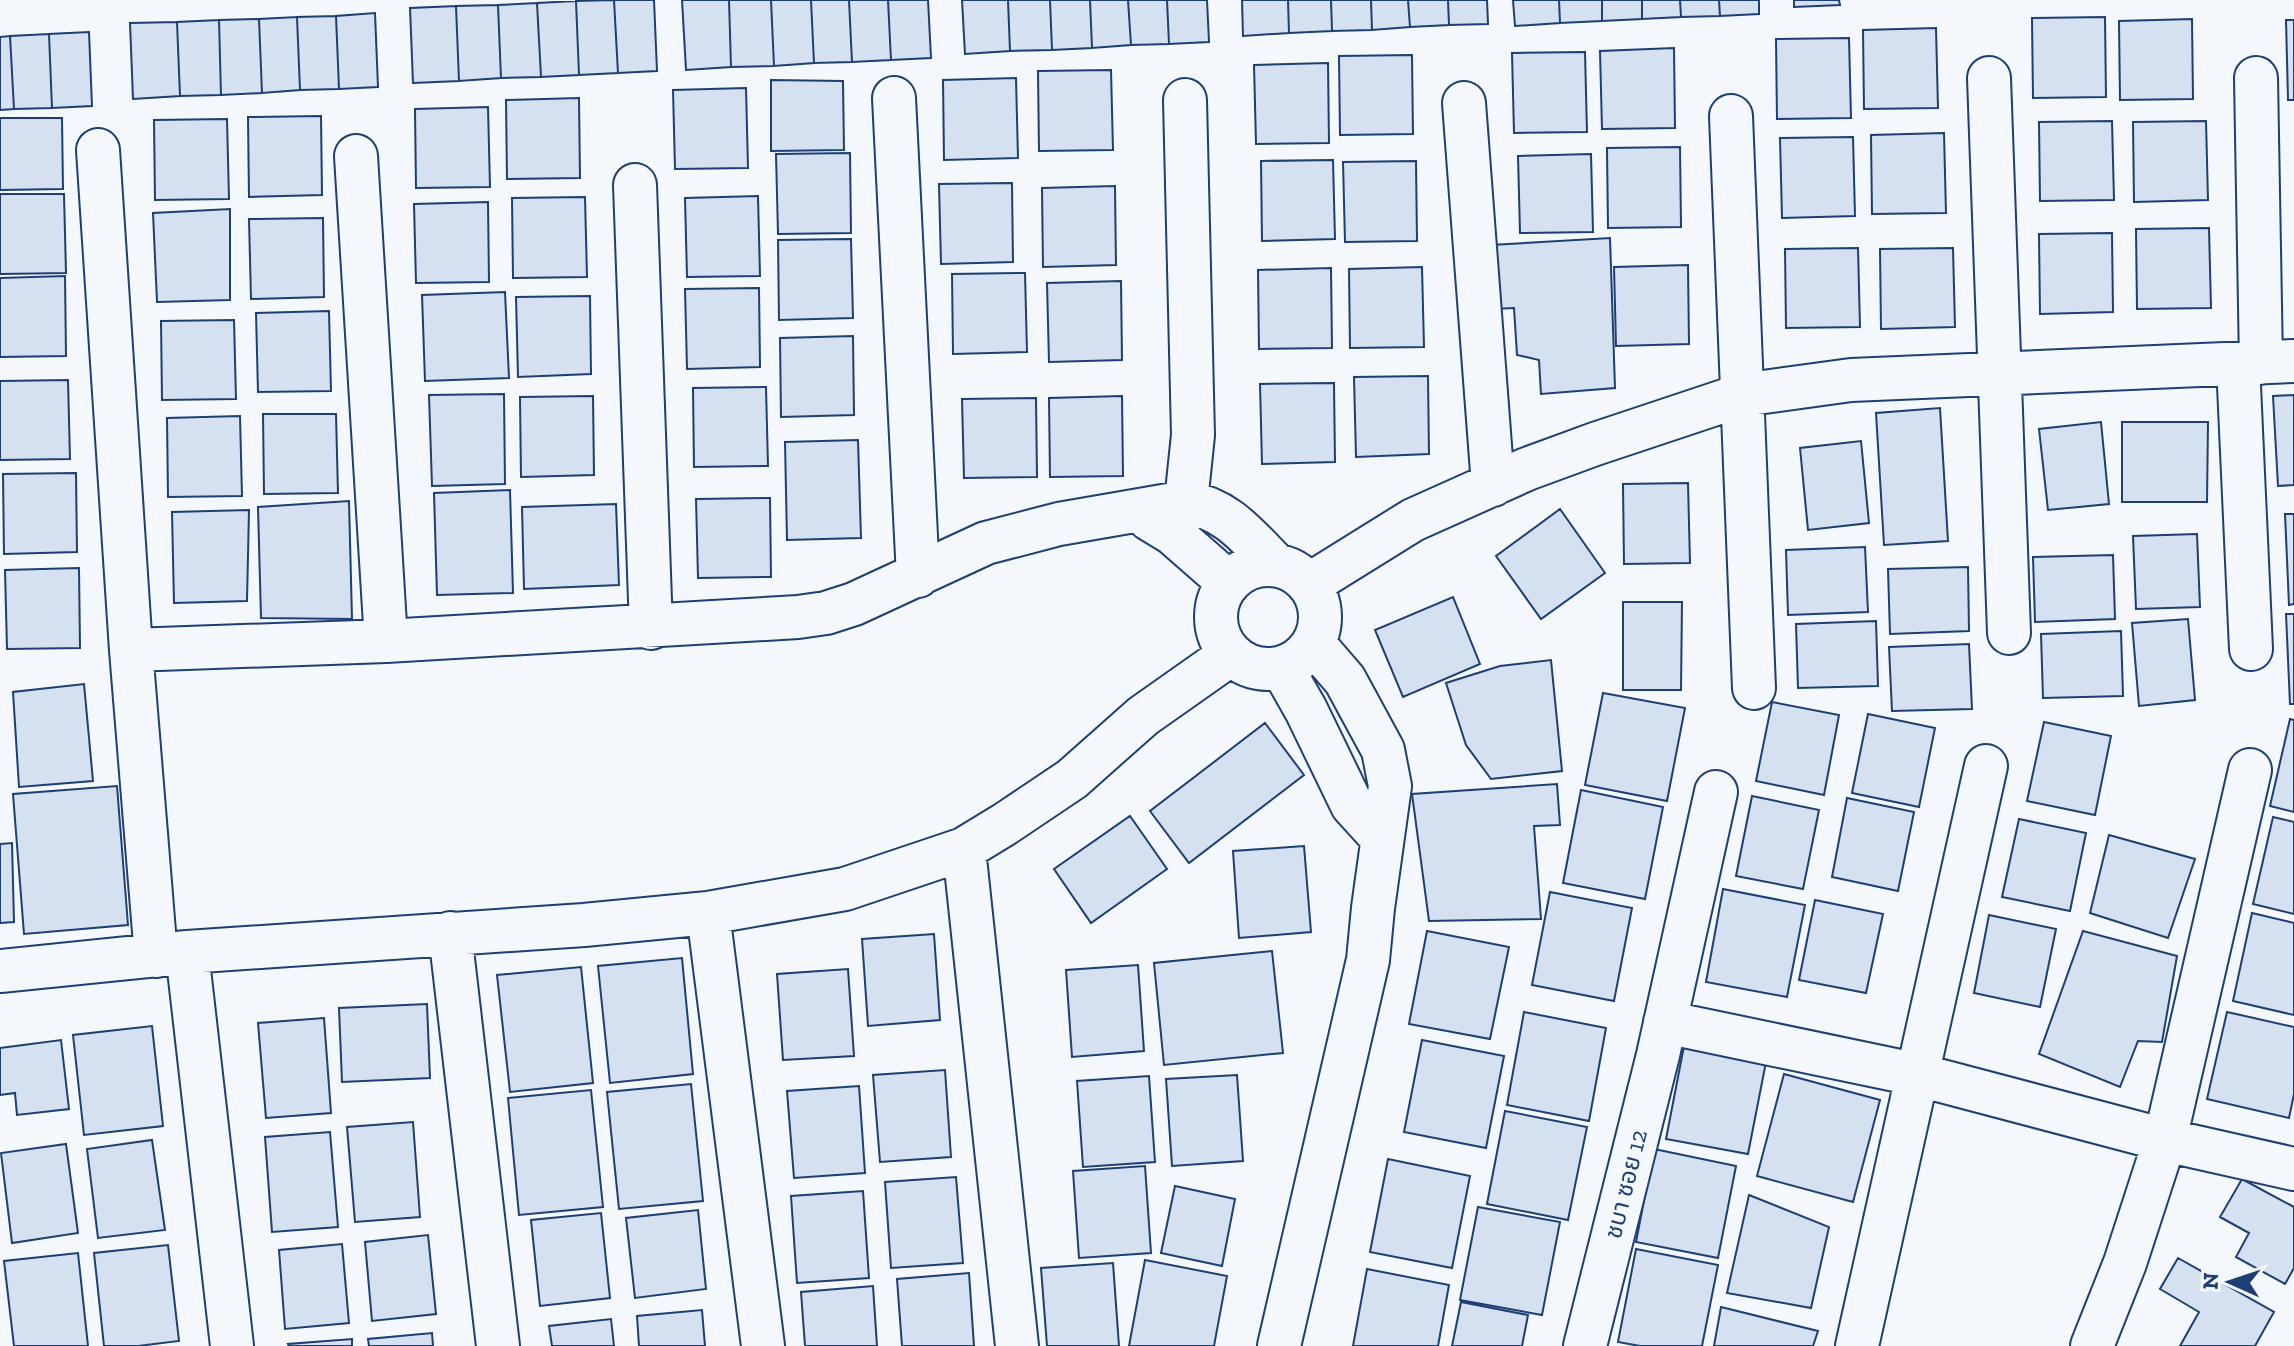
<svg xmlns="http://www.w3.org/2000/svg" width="2294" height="1346" viewBox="0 0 2294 1346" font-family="'Zilla Slab','Noto Sans Thai',serif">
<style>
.building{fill:#d5e0f0;stroke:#1d3f73;stroke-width:2}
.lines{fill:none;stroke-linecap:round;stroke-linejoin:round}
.minor-casing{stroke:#1d3f73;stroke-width:46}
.minor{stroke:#f4f7fb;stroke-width:42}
.labels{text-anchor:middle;stroke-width:6;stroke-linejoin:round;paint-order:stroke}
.street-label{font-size:24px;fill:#1d3f73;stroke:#f4f7fb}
</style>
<rect width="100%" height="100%" fill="#f4f7fb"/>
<path class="building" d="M614 0 618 73 579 75 576 1Z
M614 0H654L657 71 618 73Z
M682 0H729L731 67 686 70Z
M729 0H771L774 66 731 67Z
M771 0H811L814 63 774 66Z
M811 0H849L852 62 814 63Z
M849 0H888L891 60 852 62Z
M888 0H928L931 58 891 60Z
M962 0H1008L1010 51 965 54Z
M1008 0H1050L1052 50 1010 51Z
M1050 0H1090L1092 48 1052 50Z
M1090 0H1128L1131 45 1092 48Z
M1128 0H1167L1169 44 1131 45Z
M1167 0H1207L1209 42 1169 44Z
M1242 0H1288L1289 33 1243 36Z
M1288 0H1331L1332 31 1289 33Z
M1331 0H1371L1372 30 1332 31Z
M1371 0H1408L1410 27 1372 30Z
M1408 0H1448L1449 25 1410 27Z
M1448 0H1487L1488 24 1449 25Z
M1513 0H1559L1560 23 1515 26Z
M1559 0H1602V21L1560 23Z
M1602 0H1642V19L1602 21Z
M1642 0H1680L1681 17 1642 19Z
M1680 0H1719L1720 16 1681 17Z
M1719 0H1759V14L1720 16Z
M1794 0H1839L1840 5 1794 7Z
M576 1 579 75 541 77 537 3Z
M537 3 541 77 501 78 498 5Z
M498 5 501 78 459 81 456 6Z
M456 6 459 81 413 83 410 8Z
M375 13 378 87 339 89 336 16Z
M336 16 339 89 300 90 297 17Z
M297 17 300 90 262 93 259 19Z
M2105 17 2106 97 2033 98 2032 18Z
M259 19 262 93 221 95 219 20Z
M2192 19 2193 99 2120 100 2119 21Z
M219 20 221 95 180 96 177 22Z
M2286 20H2294V100H2288Z
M177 22 180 96 133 99 130 23Z
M1936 28 1938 108 1864 109 1863 30Z
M89 32 92 106 52 108 49 34Z
M49 34 52 108 14 109 10 36Z
M10 36 14 109 0 110V37Z
M1849 38 1851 118 1777 119 1776 39Z
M1674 48 1675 128 1602 129 1600 51Z
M1585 52 1587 132 1514 133 1512 53Z
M1412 55 1413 134 1340 135 1339 56Z
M1328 63 1329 143 1256 144 1254 65Z
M1111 70 1113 150 1039 151 1038 71Z
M1016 78 1018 158 944 160 943 80Z
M771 80 843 81 844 150 771 151Z
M746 88 748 168 675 169 673 90Z
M579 98 580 178 507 179 506 100Z
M488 107 490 187 416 188 415 109Z
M321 116 322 195 249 197 248 117Z
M0 118H62L63 189 0 190Z
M227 119 229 199 155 200 154 120Z
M2112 121 2114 200 2040 201 2039 122Z
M2206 121 2208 200 2134 202 2133 122Z
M1944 133 1946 213 1872 214 1871 135Z
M1853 137 1855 216 1782 218 1780 138Z
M1680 147 1681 227 1608 228 1607 148Z
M850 153 851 233 778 234 776 154Z
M1591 154 1593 232 1520 233 1518 156Z
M1333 160 1335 239 1262 241 1261 161Z
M1416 161 1417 241 1345 242 1343 162Z
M1012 183 1013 262 941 264 939 184Z
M1115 186 1116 265 1043 267 1042 188Z
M0 194H64L66 273 0 274Z
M758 196 760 276 687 277 685 198Z
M585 197 587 277 513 278 512 198Z
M488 202 489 282 416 283 414 204Z
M230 209V300L157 302 153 213Z
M323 218 324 297 251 299 249 219Z
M2209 228 2211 308 2137 309 2136 229Z
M2112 233 2113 312 2040 314 2039 234Z
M1610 238 1615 388 1541 394 1539 360 1517 355 1514 308 1494 309 1491 245Z
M851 239 853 318 779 320 778 240Z
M1858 248 1860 327 1786 328 1785 249Z
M1953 248 1955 327 1881 329 1880 249Z
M1688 265 1689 344 1616 346 1614 267Z
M1422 267 1424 347 1350 348 1349 269Z
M1331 268 1332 348 1259 349 1258 270Z
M1025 273 1027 352 953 354 952 274Z
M65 276 66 356 0 357V278Z
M1121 281 1122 360 1049 362 1047 283Z
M759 288 760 367 687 369 685 289Z
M505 292 509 378 425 381 422 295Z
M590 296 591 374 518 377 516 297Z
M329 311 331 391 258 392 256 313Z
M234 320 236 399 162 400 161 321Z
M853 336 854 415 781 417 780 338Z
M1428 376 1429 454 1356 457 1354 377Z
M68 380 70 459 0 460V381Z
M1334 383 1335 462 1262 464 1260 384Z
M766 387 768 466 694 467 693 388Z
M504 394 505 484 432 486 429 395Z
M2294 395V485L2278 486 2273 396Z
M593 396 594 475 521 477 520 397Z
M1122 396 1123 476 1050 477 1049 398Z
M1036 398 1037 477 964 478 962 399Z
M1940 408 1948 541 1884 545 1876 413Z
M263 414H336L338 493 264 494Z
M240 416 242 496 168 497 167 418Z
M2101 422 2109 504 2048 510 2039 429Z
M2122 422H2208L2207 502H2122Z
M858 440 861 538 787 540 785 442Z
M1861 441 1869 523 1808 530 1800 448Z
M76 473 77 552 4 554 3 474Z
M1688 483 1690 563 1624 564 1623 484Z
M510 490 513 593 437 595 434 493Z
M770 498 771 577 698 578 696 499Z
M349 501 352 619 261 618 258 507Z
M616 504 619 585 524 589 522 507Z
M1560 509 1605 573 1541 619 1496 556Z
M249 510 247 601 174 603 172 512Z
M2285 514H2294V604L2289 605Z
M2197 534 2200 607 2136 609 2133 536Z
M1865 547 1868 612 1788 615 1786 550Z
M2113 555 2115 619 2035 622 2033 557Z
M1968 567 1969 631 1890 634 1888 569Z
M79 568 80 648 7 649 5 570Z
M1453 597 1480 664 1403 697 1375 630Z
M1623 602H1682L1681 690H1623Z
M2286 614H2294V704H2290Z
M2188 619 2195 700 2139 706 2132 623Z
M1876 621 1878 686 1798 688 1796 624Z
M2121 631 2123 696 2043 698 2041 634Z
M1969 644 1972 709 1892 711 1889 647Z
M1551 660 1562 771 1491 779 1466 745 1446 683 1500 666Z
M84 684 93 781 19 787 13 692Z
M1603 693 1685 708 1667 801 1585 785Z
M1772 702 1839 715 1824 795 1756 781Z
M1868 714 1935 728 1919 807 1852 793Z
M2290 719 2294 720V812L2270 806Z
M2044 722 2111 736 2095 815 2027 801Z
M1265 723 1304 775 1189 863 1150 811Z
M1557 784 1560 825 1534 826 1541 919 1429 921 1412 794Z
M117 786 128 925 24 934 13 794Z
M1581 790 1663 807 1645 899 1563 883Z
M1752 796 1819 810 1803 889 1736 876Z
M1847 798 1914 812 1898 891 1832 877Z
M1130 816 1167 869 1091 923 1054 869Z
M2273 817 2294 822V914L2253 904Z
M2019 819 2086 833 2070 911 2002 897Z
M2109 835 2195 859 2168 938 2090 913Z
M12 843 14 922 0 923V844Z
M1304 846 1311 932 1239 938 1233 851Z
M1723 889 1805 905 1787 997 1706 982Z
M1550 892 1632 908 1614 1001 1532 985Z
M1815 900 1883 914 1866 993 1799 980Z
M2252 913 2294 923V1015L2233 1001Z
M1989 915 2056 929 2040 1007 1974 993Z
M1427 931 1509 947 1490 1039 1409 1024Z
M2083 931 2177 956 2162 1042 2138 1041 2120 1087 2039 1054Z
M934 934 940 1020 868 1026 862 939Z
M1272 951 1283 1053 1164 1065 1154 963Z
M682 958 693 1074 610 1083 598 966Z
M1138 965 1144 1051 1072 1057 1066 970Z
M581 967 593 1083 510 1092 497 975Z
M848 969 854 1056 783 1060 777 974Z
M427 1004 430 1078 342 1082 339 1008Z
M1524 1012 1606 1028 1589 1121 1507 1105Z
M2227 1012 2294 1027V1094L2289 1118 2207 1099Z
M324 1018 331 1113 266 1118 258 1023Z
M152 1026 163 1126 84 1135 73 1035Z
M61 1040 69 1109 17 1115 15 1093 0 1095V1048Z
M1422 1040 1504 1056 1486 1148 1404 1132Z
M1684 1046 1766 1062 1748 1154 1666 1139Z
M945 1070 951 1157 880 1162 873 1075Z
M1784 1074 1880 1100 1853 1202 1757 1176Z
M1237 1075 1243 1161 1172 1166 1166 1079Z
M1149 1076 1155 1162 1083 1167 1077 1081Z
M691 1084 703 1201 619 1209 607 1092Z
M859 1086 865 1173 794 1178 787 1091Z
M591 1090 603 1207 519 1215 508 1098Z
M1505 1111 1587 1127 1568 1220 1487 1204Z
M413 1122 420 1217 355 1222 347 1127Z
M330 1132 338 1227 272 1232 265 1137Z
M152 1140 165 1230 98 1238 87 1149Z
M66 1144 78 1233 12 1243 1 1153Z
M1654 1149 1736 1166 1718 1258 1636 1242Z
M1388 1159 1470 1176 1452 1268 1370 1252Z
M1145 1166 1151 1253 1079 1258 1073 1171Z
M956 1177 963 1263 891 1268 885 1182Z
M2242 1179 2294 1207V1268L2285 1284 2236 1257 2249 1233 2220 1217Z
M1175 1186 1235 1199 1222 1266 1161 1253Z
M863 1191 869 1278 797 1283 791 1196Z
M1749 1195 1829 1227 1811 1308 1727 1293Z
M1478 1207 1560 1222 1542 1315 1460 1300Z
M698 1210 706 1289 635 1298 626 1218Z
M601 1213 610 1298 540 1306 531 1220Z
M428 1235 436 1314 372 1321 365 1242Z
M342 1244 349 1323 285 1329 279 1250Z
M168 1245 179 1341 138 1346H104L94 1253Z
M1636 1249 1718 1265 1702 1346H1640L1618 1342Z
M78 1253 88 1346H14L4 1261Z
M2178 1258 2274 1312 2255 1346H2180L2199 1312 2160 1289Z
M1145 1260 1227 1276 1214 1346H1129Z
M1113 1263 1119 1346H1047L1041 1268Z
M1367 1269 1449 1285 1438 1346H1353Z
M969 1273 974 1346H902L897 1279Z
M873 1286 877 1346H805L801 1292Z
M1461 1302 1528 1315 1522 1346H1452Z
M1721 1307 1818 1331 1813 1346H1714Z
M702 1310 705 1346H639L637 1316Z
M611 1319 614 1346H552L549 1326Z
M432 1333 433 1346H369L368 1339Z
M352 1339V1346H289L288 1344Z"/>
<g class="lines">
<defs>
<path id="minor" d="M1989 78 2009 633
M2256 78 2261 363
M894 98 918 576
M1464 103 1493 485
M1731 116 1754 688
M98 150 131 650 156 956
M356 156 386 641
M635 185 651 628
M2238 364 2251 649
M1149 519 1172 533 1228 582
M1174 529 1186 502 1193 435 1185 100
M1216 617a52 52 0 1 1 104 0a52 52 0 1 1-104 0Z
M1310 584 1413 520 1527 469 1595 444 1742 395 1851 380 2294 361
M131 650 386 641 798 617 826 613 854 604 986 543 1059 524 1186 502C1227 509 1247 536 1275 564
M1282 668 1306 710 1352 805 1382 838
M964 849 1017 1346
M708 913 763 1346
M450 933 498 1346
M187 952 232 1346
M0 971 187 952 584 925 708 913 845 889 964 849 1005 824 1072 779 1143 716 1231 654
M1665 1022 1919 1075 2165 1140 2294 1169
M1279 1346 1368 960 1373 908 1390 786 1383 750 1345 680 1314 644
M1585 1346 1658 1055 1716 792
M1857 1346 1986 766
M2092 1346 2125 1263 2165 1140 2250 770"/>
</defs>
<use href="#minor" class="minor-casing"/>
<use href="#minor" class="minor"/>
</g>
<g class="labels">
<g class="street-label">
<text transform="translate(1626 1184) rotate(-76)" y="8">ชบา ซอย 12</text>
</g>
</g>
<g transform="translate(2230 1282) rotate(273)" stroke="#f4f7fb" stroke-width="6" paint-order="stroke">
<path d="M0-6L14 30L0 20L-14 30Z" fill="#1d3f73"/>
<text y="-12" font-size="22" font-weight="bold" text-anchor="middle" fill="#1d3f73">N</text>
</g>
</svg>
